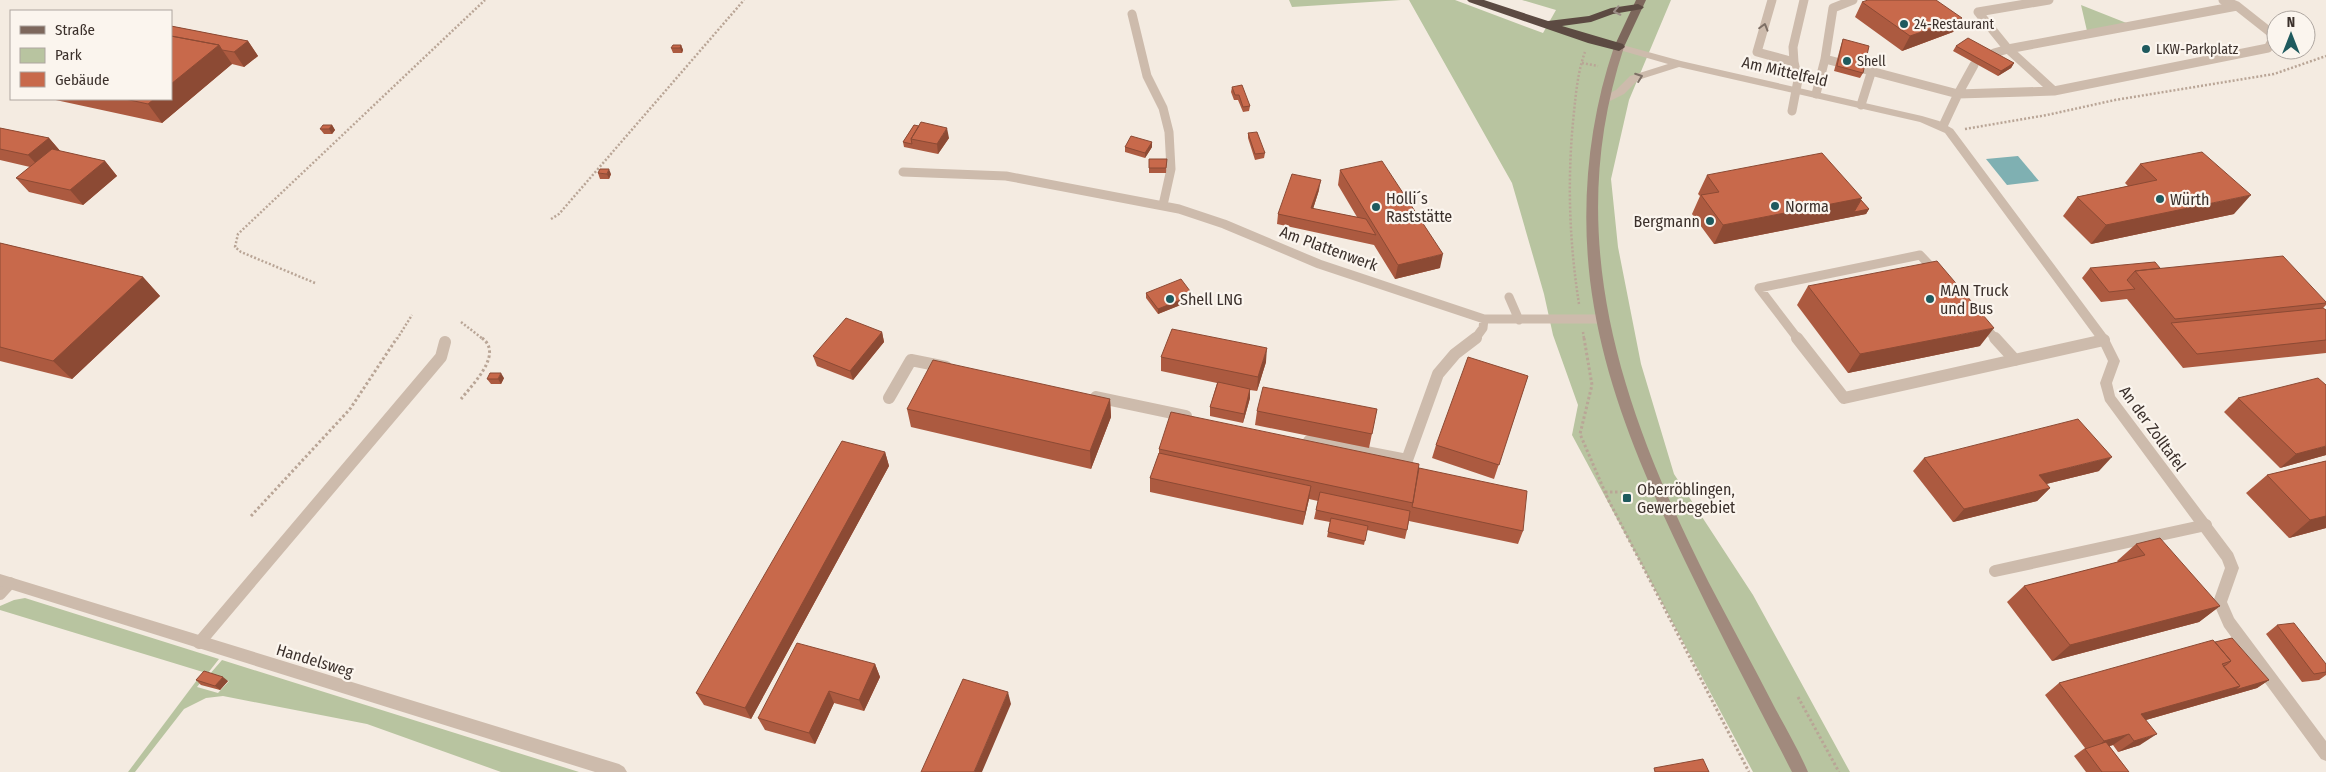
<svg xmlns="http://www.w3.org/2000/svg" width="2326" height="772" viewBox="0 0 2326 772" font-family="'Fira Sans Condensed',sans-serif">
<style>
.green{fill:#b8c4a0}
.water{fill:#7fb0b2}
.lines{fill:none;stroke-linecap:round;stroke-linejoin:round}
.path-far1{stroke:#b9a596;stroke-width:2.5;stroke-dasharray:2 2;stroke-linecap:butt}
.path{stroke:#b9a596;stroke-width:3;stroke-dasharray:2.5 2.5;stroke-linecap:butt}
.service-far1{stroke:#cdbbac;stroke-width:9}
.service{stroke:#cdbbac;stroke-width:12}
.minor{fill:#cdbbac;fill-rule:evenodd}
.secondary{fill:#a18a7d;fill-rule:evenodd}
.primary{fill:#7d675c;fill-rule:evenodd}
.motorway{fill:#5c4a42;fill-rule:evenodd}
.wall{fill:#ac5a40}
.shaded-wall{fill:#8c4a34}
.building{fill:#c8694b;stroke:#8c4a34}
.oneway{stroke:#9c8e87}
.oneway2{stroke:#7d6f65}
.poi-dot{fill:#1f5a5e;stroke:#fbf5ee;stroke-width:2}
.labels{text-anchor:middle;stroke-width:4.5;stroke-linejoin:round;paint-order:stroke}
.far-poi-label{font-size:14px;fill:#3b302b;stroke:#fbf5ee;text-anchor:start}
.street-label{font-size:16px;fill:#3b302b;stroke:#fbf5ee}
.poi-label{font-size:16px;fill:#3b302b;stroke:#fbf5ee;text-anchor:start}
</style>
<rect width="100%" height="100%" fill="#f4ebe1"/>
<path class="green" d="M1289 0H1401L1292 7Z
M1409 0H1455L1543 33 1556 10 1522 0H1671L1629 100 1611 179 1618 247 1641 364 1674 474 1753 595 1850 772H1753L1572 435 1578 405 1553 335 1544 294 1512 183Z
M2081 5 2129 24 2087 31Z
M25 598 219 659 197 687 218 693 229 681 209 675 222 660 579 772H501L367 724 223 696 206 698 184 709 135 772H128L203 672 0 610V606L14 600Z"/>
<path class="water" d="M2018 156 2039 181 2007 185 1986 159Z"/>
<g class="lines">
<path class="path-far1" d="M1582 63 1598 66
M1965 129 2047 115 2115 100 2274 74 2326 56
M551 219 559 214 744 0
M315 283 241 252 235 247 238 234 485 0
M1579 304C1569 240 1567 177 1574 112 1576 92 1578 71 1585 52
M461 322 483 339
M1583 332 1584 339
M397 339 412 315"/>
<path class="path" d="M1584 338 1592 385 1580 434 1608 499 1749 772
M461 399C472 385 504 354 482 338
M1605 492H1625
M251 516 350 409 397 338
M1798 697 1839 772"/>
<path class="service-far1" d="M1772 0 1757 52 1794 62 1798 80 1792 111
M1132 14 1147 76 1163 108 1169 132 1171 169 1163 205
M2008 49 2237 6
M2008 49 2054 91
M1994 53 2008 49 1978 12 2049 0
M1825 59 1833 8 1853 0
M1794 62 1793 47 1804 0
M1816 94 1825 59 1958 94 1974 65
M1861 105 1872 70
M1943 126 1958 94 2054 91 2268 48 2275 36 2237 6 2223 0
M903 172 1006 176 1179 209 1224 224 1319 264 1484 319H1602
M1509 297 1519 320
M1981 323 1996 339
M1475 339 1483 328 1484 319
M1798 339 1759 288 1920 255 1937 273"/>
<path class="service" d="M1797 338 1844 398 2104 340
M1995 338 2015 360
M1096 397 1186 416
M889 398 911 360 946 367
M1309 441 1407 460 1438 374 1455 354 1476 338
M1995 571 2206 525
M0 594 10 583
M199 643 441 357 445 342"/>
<path class="minor" d="M1619 44 1681 61 1922 116 1939 121 1953 129 2108 337 2120 361 2112 383 2115 396 2233 553 2239 568 2227 602 2234 618 2326 741V761L2321 759 2224 627 2213 602 2225 568 2222 560 2105 401 2100 383 2108 361 2099 342 1945 133 1920 122 1679 67 1638 80 1624 94 1608 102H1600V98L1616 90 1630 76 1668 64 1616 49V45Z
M0 574 619 764 624 767 627 772H595L0 586Z"/>
<path class="secondary" d="M1619 44 1624 47C1561 239 1622 411 1709 583 1731 625 1754 667 1776 710 1787 730 1799 751 1808 772H1792C1756 702 1719 632 1685 561 1646 480 1609 396 1594 307 1579 221 1586 129 1614 47Z"/>
<path class="primary" d="M1636 0H1646L1624 47 1622 49H1616L1614 47Z"/>
<path class="motorway" d="M1467 0H1484L1548 21 1589 16 1611 8 1638 4 1644 7 1642 9 1613 14 1591 22 1562 26 1623 44 1625 47 1619 51 1588 43 1469 2Z"/>
</g>
<path class="wall" d="M1862 2 1962 18 1953 32 1902 51 1855 17Z
M171 26 248 41 258 56 244 67 232 64 162 123 51 99H171Z
M1843 39 1863 73 1860 78 1834 71 1841 45Z
M681 45 683 50 682 53H673L671 48Z
M1956 46 2014 63 2011 68 1998 76 1953 51Z
M1232 87 1250 106 1249 111 1243 112 1238 100H1234L1231 92Z
M332 125 335 130 332 134H324L320 129Z
M914 125 949 138 938 154 904 147 903 142Z
M0 128 49 138 60 151 105 161 117 176 83 205 29 192 16 178 30 167 0 160Z
M1248 133 1265 153 1264 158 1255 160 1248 138Z
M1152 142V147L1145 158 1125 152V147Z
M1149 159H1167L1166 173H1149Z
M2140 164 2234 214 2091 244 2063 216 2077 197 2128 186 2125 183Z
M1340 170 1440 268 1395 279 1374 245 1277 224 1278 214 1319 190 1313 209 1357 217 1338 185Z
M598 173 611 174 609 179H600Z
M1707 175 1861 200 1869 209 1866 214 1714 244 1692 214 1700 196 1698 194Z
M0 243 143 277 160 296 72 379 0 361Z
M2090 268H2160L2326 302V305L2323 308 2326 310V353L2183 368 2127 299 2101 302 2082 278Z
M1808 286 1980 346 1848 373 1797 305Z
M1146 293 1193 300 1158 314 1146 298Z
M882 332 884 342 853 380 817 366 813 356Z
M1161 357 1266 362 1257 391 1250 390V398L1243 423 1210 416V407L1217 383 1161 371Z
M1528 376 1494 479 1432 458 1436 445Z
M504 378 501 384H491L487 379Z
M2238 398 2326 455 2280 468 2224 412Z
M1110 399 1111 417 1091 469 911 427 907 409Z
M1377 409 1369 448 1255 425 1257 411Z
M1159 449 1419 468 1523 531 1518 544 1409 521 1405 539 1367 530 1364 545 1327 537 1330 522 1314 519 1318 501 1309 499 1303 525 1150 492V478L1159 453Z
M885 452 889 466 751 719 704 705 696 693Z
M1924 458 2099 471 2046 484 2050 488 2037 501 1953 522 1913 471Z
M2326 461V528L2289 538 2246 493 2267 475Z
M2136 544 2220 606 2199 622 2052 661 2007 602 2024 586 2118 562 2117 561Z
M2277 625 2326 664V675L2319 680 2302 682 2266 634Z
M2215 642 2269 680 2257 688 2146 720 2140 745 2118 752 2113 745 2109 746 2129 772H2086L2074 756 2085 748 2045 695 2059 683Z
M875 664 880 677 864 711 834 703 815 744 765 730 758 718Z
M196 680 228 681 220 690 201 685Z"/>
<path class="shaded-wall" d="M1962 18 1953 32 1902 51 1910 36Z
M248 41 258 56 244 67 234 52Z
M219 45 232 64 162 123 148 104 154 99H171V84Z
M681 45 683 50 682 53 680 48Z
M2014 63 2011 68 1998 76 2001 71Z
M332 125 335 130 332 134 329 129Z
M947 128 949 138 938 154 937 144Z
M49 138 62 153 41 169 28 155Z
M1152 142V147L1145 158V153Z
M105 161 117 176 83 205 70 190Z
M609 169 611 174 609 179 607 174Z
M1321 180 1319 190 1310 218 1311 208Z
M2251 195 2234 214 2091 244 2106 225Z
M1862 198 1851 217 1714 244 1723 225Z
M1869 209 1866 214 1851 217 1854 212Z
M1443 254 1440 268 1395 279 1398 265Z
M143 277 160 296 72 379 53 361Z
M1193 295V300L1158 314V309Z
M1994 328 1980 346 1848 373 1860 354Z
M882 332 884 342 853 380 850 371Z
M1267 348 1266 362 1257 391 1258 377Z
M501 373 504 378 501 384 498 379Z
M1250 389V398L1243 423 1244 414Z
M1110 399 1111 417 1091 469 1090 451Z
M2326 446V455L2280 468 2296 454Z
M885 452 889 466 751 719 745 708Z
M2112 457 2099 471 2026 489 2039 475Z
M1311 486 1309 499 1303 525 1305 512Z
M2050 488 2037 501 1953 522 1964 509Z
M2326 516V528L2289 538 2310 520Z
M2220 606 2199 622 2052 661 2070 645Z
M875 664 880 677 864 711 859 700Z
M223 677 228 681 220 690 215 686Z
M2269 680 2257 688 2125 726 2141 714 2240 686Z
M829 691 834 703 815 744 809 733Z
M1008 692 1011 704 982 772H974Z
M2129 734 2113 745 2088 753 2104 741Z
M2157 734 2140 745 2118 752 2134 741Z"/>
<path class="building" d="M1868 0H1936L1962 18 1910 36 1862 2Z
M171 26 248 41 234 52 222 50 219 45 171 36Z
M171 36 219 45 171 84Z
M1968 38 2014 63 2001 71 1956 46Z
M1843 39 1869 46 1863 73 1837 66Z
M673 45H681L680 48H671Z
M1242 85 1250 106 1243 107 1239 95H1235L1232 87Z
M125 99H154L148 104Z
M921 122 947 128 937 144 911 139Z
M323 125H332L329 129H320Z
M914 125 919 126 911 139 912 144 903 142Z
M0 128 49 138 28 155 0 149Z
M1257 132 1265 153 1255 154 1248 133Z
M1131 136 1152 142 1145 153 1125 147Z
M52 149 105 161 70 190 16 178Z
M2202 152 2251 195 2106 225 2077 197 2157 180 2140 164Z
M1822 153 1862 198 1723 225 1701 195 1719 192 1707 175Z
M1149 159H1167L1166 168H1149Z
M1382 161 1443 254 1398 265 1340 170Z
M600 169H609L607 174 598 173Z
M1292 174 1321 180 1311 208 1366 219 1376 235 1278 214Z
M1861 200 1869 209 1854 212Z
M0 243 143 277 53 361 0 347Z
M2283 256 2326 302V303L2175 319 2135 271Z
M1937 261 1994 328 1860 354 1808 286Z
M2155 262 2160 268 2135 271 2127 280 2135 289 2109 292 2090 268Z
M1181 279 1193 295 1158 309 1146 293Z
M2323 308 2326 310V340L2197 354 2171 323Z
M846 318 882 332 850 371 813 356Z
M1172 329 1267 348 1258 377 1161 357Z
M1468 357 1528 376 1499 465 1436 445Z
M933 360 1110 399 1090 451 907 409Z
M490 373H501L498 379H487Z
M2318 378 2326 385V446L2296 454 2238 398Z
M1218 382 1250 389 1244 414 1210 407Z
M1263 387 1377 409 1372 434 1257 411Z
M1171 412 1419 464 1413 503 1159 449Z
M2078 419 2112 457 2039 475 2050 488 1964 509 1924 458Z
M842 441 885 452 745 708 696 693Z
M1159 453 1311 486 1305 512 1150 478Z
M2326 461V516L2310 520 2267 475Z
M1419 468 1527 491 1523 531 1412 507Z
M1320 492 1410 511 1407 530 1316 510Z
M1331 518 1368 526 1365 541 1328 532Z
M2160 538 2220 606 2070 645 2024 586 2145 555 2136 544Z
M2294 623 2326 664V672L2314 674 2277 625Z
M2232 638 2269 680 2235 690 2240 686 2223 666 2226 665 2231 661 2215 642Z
M2213 640 2231 661 2222 664 2240 686 2141 714 2157 734 2134 741 2129 734 2104 741 2059 683Z
M797 643 875 664 859 700 829 691 809 733 758 718Z
M204 671 223 677 215 686 196 680Z
M963 679 1008 692 974 772H921Z
M2106 742 2129 772H2102L2085 749Z
M1703 759 1709 772H1655L1654 768Z"/>
<defs><path id="oneway-chevron" d="M-2-3.5L2.5 0L-2 3.5" fill="none" stroke-width="1.6" stroke-linecap="round" stroke-linejoin="round" transform="scale(1.25)"/></defs>
<use class="oneway" href="#oneway-chevron" transform="translate(1617 11) rotate(168)"/>
<g class="oneway2">
<use href="#oneway-chevron" transform="translate(1764 27) rotate(-74)"/>
<use href="#oneway-chevron" transform="translate(1639 77) rotate(-20)"/>
</g>
<g class="poi-dot">
<circle cx="1904" cy="24" r="5"/>
<circle cx="2146" cy="49" r="5"/>
<circle cx="1847" cy="61" r="5"/>
<circle cx="2160" cy="199" r="5"/>
<circle cx="1775" cy="206" r="5"/>
<circle cx="1376" cy="207" r="5"/>
<circle cx="1710" cy="221" r="5"/>
<circle cx="1170" cy="299" r="5"/>
<circle cx="1930" cy="299" r="5"/>
<rect x="1622" y="493" width="10" height="10" rx="2.5"/>
</g>
<g class="labels">
<g class="far-poi-label">
<text x="1914" y="29">24-Restaurant</text>
<text x="2156" y="54">LKW-Parkplatz</text>
<text x="1857" y="66">Shell</text>
</g>
<g class="street-label">
<text transform="translate(1785 71) rotate(13)" y="6">Am Mittelfeld</text>
<text transform="translate(1329 248) rotate(20)" y="6">Am Plattenwerk</text>
<text transform="translate(2153 428) rotate(54)" y="6">An der Zolltafel</text>
<text transform="translate(315 660) rotate(17)" y="6">Handelsweg</text>
</g>
<g class="poi-label">
<text x="1386" y="204">Holli´s<tspan x="1386" dy="18">Raststätte</tspan></text>
<text x="2170" y="205">Würth</text>
<text x="1785" y="212">Norma</text>
<text x="1700" y="227" text-anchor="end">Bergmann</text>
<text x="1940" y="296">MAN Truck<tspan x="1940" dy="18">und Bus</tspan></text>
<text x="1180" y="305">Shell LNG</text>
<text x="1637" y="495">Oberröblingen,<tspan x="1637" dy="18">Gewerbegebiet</tspan></text>
</g>
</g>
<rect x="10" y="10" width="162" height="90" fill="#fbf5ee" stroke="#aea6a0"/>
<rect x="20" y="26" width="25" height="8" fill="#7d675c" stroke="#aea6a0"/>
<text x="55" y="35" font-size="15" fill="#3b302b">Straße</text>
<rect x="20" y="48" width="25" height="15" fill="#b8c4a0" stroke="#aea6a0"/>
<text x="55" y="60" font-size="15" fill="#3b302b">Park</text>
<rect x="20" y="72" width="25" height="15" fill="#c8694b" stroke="#aea6a0"/>
<text x="55" y="85" font-size="15" fill="#3b302b">Gebäude</text>
<g transform="translate(2291 35)"><circle r="24" fill="#fbf5ee" stroke="#aea6a0"/>
<path d="M0-4L9 19L0 12L-9 19Z" fill="#1f5a5e"/>
<text y="-8" font-size="14" font-weight="bold" text-anchor="middle" fill="#3b302b">N</text>
</g>
</svg>
